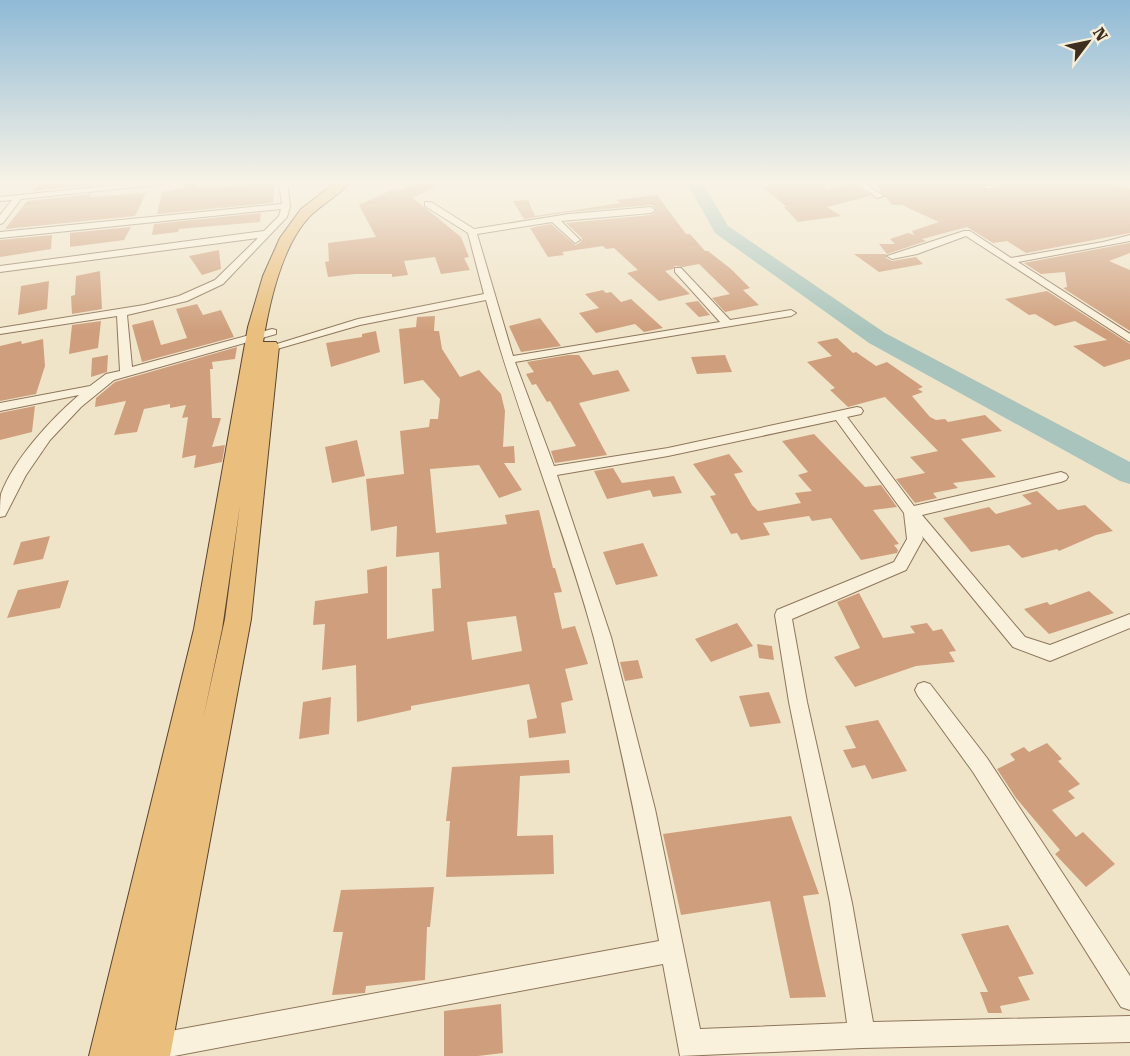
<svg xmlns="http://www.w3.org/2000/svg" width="1130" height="1056" viewBox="0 0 1130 1056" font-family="'Roboto Serif',serif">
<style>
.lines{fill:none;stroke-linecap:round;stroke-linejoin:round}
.river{fill:#a9c4bc;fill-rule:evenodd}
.building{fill:#cf9f7d;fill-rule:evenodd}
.minor-casing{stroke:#8d765c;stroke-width:2}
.trunk-casing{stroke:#5b4430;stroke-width:2}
.minor{fill:#faf1dc;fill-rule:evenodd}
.trunk{fill:#eabe7c;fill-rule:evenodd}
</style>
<rect width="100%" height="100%" fill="#f0e4c8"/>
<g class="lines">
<path class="river" d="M687 183H703L728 226 885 333 1130 462V484L1120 481 869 343 715 233Z"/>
</g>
<path class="building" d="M40 183H102L34 191Z
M185 183H198L196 188 275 183 273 203 157 214 162 192 183 188Z
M416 183H442L413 198 461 237 469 257 464 258 470 270 441 274 435 257 404 261 408 275 392 277V274H355L328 277 325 262 329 261 328 243 376 237 359 205 394 189 399 191Z
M764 183H825V190L852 183 870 196 827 207 841 216 798 222 784 207H787L762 187 769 186Z
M891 183H990L982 186 989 191 1010 183H1109L1130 189V233L1026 253 1007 241 993 243 967 227 922 239 926 241 887 254 879 244H895L890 239 908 233 914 235 912 231 939 222 902 205H892L877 186Z
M146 193 135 216 5 229 27 201 92 194 89 197Z
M657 195 686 234H690L705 251H708L731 269 750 288 743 290 759 305 725 312 712 298 730 294 699 264 683 267 675 266 673 269 665 271 690 294 659 301 627 273 638 270 614 248 606 249 603 246 562 252 564 255 548 257 530 228 551 224 575 245 581 242 582 238 566 223 651 215 657 210 652 205 569 212 524 219 513 201 528 200 535 216 621 203 616 200Z
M261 213 260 222 179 229 178 232 152 235 154 224Z
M131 227 124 240 70 247V233Z
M52 235 51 249 0 257V240Z
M1130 243V253L1109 261 1130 270V331L1063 288 1067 287 1065 272 1041 274 1024 263Z
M219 250 221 269 202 275 189 256Z
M854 254H886V258L892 261 916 257 923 264 879 272Z
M100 271 102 309 72 314 71 296 75 295 76 276Z
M49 281 47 309 18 315 21 286Z
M603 290 606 293 611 292 621 302 631 299 663 328 644 332 635 324 596 333 579 313 599 308 585 294Z
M1047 291 1130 344V359L1104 367 1073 346 1107 340 1075 321 1055 326 1035 314 1029 315 1005 299Z
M698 301 710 315 699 317 685 303Z
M197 304 203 315 221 310 234 337 142 362 132 325 153 320 161 345 187 338 176 309Z
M435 316 434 331H439L442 349 460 377 479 370 501 394 505 411 503 447 514 446 515 463H504L522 490 499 498 479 465 430 469 436 533 507 524 505 515 539 510 553 568H555L562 592 554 593 562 629 575 626 588 664 565 669 573 700 561 703 566 733 529 738 527 720 537 718 529 684 411 706V710L357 722 356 665 322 670 325 624 313 625 315 601 368 593 367 570 387 566V639L434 631 432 589 441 588 439 552 396 557 397 526 371 531 366 479 404 474 400 431 429 427 430 419H438L440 399 423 380 404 384 399 329 416 327 417 317ZM516 616 522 651 472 660 467 622Z
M540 318 561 346 521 352 509 326Z
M101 321 98 348 69 354 72 325Z
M376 331 380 352 331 367 326 343 362 337V334Z
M837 338 853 353 856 352 876 366 887 362 923 387 918 389 923 392 912 396 930 417 936 420 945 419 948 422 985 415 1002 431 961 439 996 477 953 483 958 488 933 493 937 498 915 503 896 479 925 473 910 457 938 451 885 397 848 407 830 390 835 388 807 362 832 356 817 342Z
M43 339 45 366 36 394 0 401V346L21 341 22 344Z
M237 347 235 359 212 362 213 369H210L212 418H221L212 447 225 445 222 462 194 468 196 455 182 458 188 417 182 418 186 405 170 408V404L144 409 137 432 114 435 126 401 95 407 96 398 115 382Z
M108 355 107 372 91 377 92 358Z
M568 355H579L593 375 618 370 630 391 579 403 607 455 555 463 551 451 576 446 550 401 547 402 536 384 532 385 526 374 534 372 527 362Z
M725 355 732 372 697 374 691 357Z
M35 406 32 432 0 440V413Z
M814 434 865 487 881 485 897 507 873 510 899 544 894 545 898 550 897 553 861 560 831 518 812 521 809 516 763 523 770 535 741 540 737 533 731 534 710 496 716 495 693 464 729 454 743 472 734 474 752 505 758 511 801 503 795 493 812 491 798 475 808 472 782 441Z
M357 440 365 476 332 483 325 447Z
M613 468 622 483 674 476 682 493 653 497 650 490 607 499 594 471Z
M1037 491 1058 510 1085 505 1113 531 1096 535 1059 551 1057 549 1022 558 1009 545 971 552 943 518 989 507 996 514 1032 504 1022 495Z
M50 536 43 559 13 565 21 542Z
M643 543 658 576 616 585 603 552Z
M69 580 60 608 7 618 18 590Z
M1089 591 1114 613 1049 634 1024 609 1047 602 1050 605Z
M859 593 883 638 915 633 910 626 927 623 933 631 942 629 956 651 949 652 955 662 916 666 855 687 834 657 860 648 837 602Z
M737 623 753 646 711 662 695 639Z
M757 644 772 646 774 660 759 658Z
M638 660 643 678 625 681 620 662Z
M769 692 781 723 750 727 739 696Z
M331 697 329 734 299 739 303 702Z
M878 720 907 771 872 779 865 765 852 768 843 750 856 748 845 726Z
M1047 743 1062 759 1058 761 1080 784 1068 791 1075 798 1052 810 1076 837 1083 832 1115 864 1086 887 1055 854 1060 850 1016 798 997 769 1015 760 1010 754 1024 747 1029 752Z
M569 760 570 773 520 776 517 836 553 835 554 874 446 877 450 821H446L452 767Z
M791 816 819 894 803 896 826 997 790 998 770 901 681 915 663 834Z
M434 887 430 927H427L425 980 366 986 365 993 332 995 343 932H333L341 890Z
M1008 925 1034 974 1018 977 1030 1000 1000 1006 1002 1013H988L980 992H988L961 934Z
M501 1004 503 1053 478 1056H444V1011Z"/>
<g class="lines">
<defs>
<path id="minor" d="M136 183H160L156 185 21 199 3 223 0 224V215L12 200 0 201V197Z
M279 183H287L290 206 287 217 223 284 187 301 127 315 132 367 272 329 276 330V334L114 380 81 407 50 440 26 475 5 516 0 517C0 510 0 501 1 494 14 459 51 419 79 395L0 411V403L90 386 106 374 120 371 117 316 0 334V328L144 305 179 296 215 280 258 238 0 272V266L264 231 279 216 281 209 0 238V232L282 204Z
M855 183H864L884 196 877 198Z
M996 183H1008L988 189 984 187Z
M425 202H431L474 229 569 214 651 207 655 210 651 213 561 221 580 240 575 243 552 222 477 234 513 356 720 322 675 272V268H681L730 320 791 310 796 313 791 316 515 362 554 466 668 448 857 407 861 408 863 411 861 414 847 417 914 506 1061 472 1066 474 1068 477 1066 480 1061 482 922 515 1025 637 1050 645 1130 614V628L1050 661 1013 647 922 536 923 539 906 570 792 619 807 702 852 903 873 1022 1130 1016V1042L862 1048 680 1056 663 964 174 1056H145L141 1047 145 1038 154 1034 659 941C640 839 620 738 594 638 563 524 517 414 486 300L360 325 270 351 264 348 358 319 484 294 468 233 425 206ZM836 420 904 513 907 539 894 562 777 610 775 615 789 702 830 903 847 1023 700 1029 655 809 611 637 557 475 668 456Z
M964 231H970L1011 258 1103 242 1130 235V241L1018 262 1130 334V342L966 236 917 254 892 259 887 256Z
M924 682 930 684 987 758 1130 976V1010L1121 1007 973 772 918 696 915 690 918 684Z"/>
<path id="trunk" d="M335 183H349C338 196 322 204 310 216 282 245 269 304 263 342H276L279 346 251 619 170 1056H89L194 629 248 327 263 276 280 238 301 209ZM240 505 225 619 203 719 222 629Z"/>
</defs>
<use href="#minor" class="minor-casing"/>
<use href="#trunk" class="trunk-casing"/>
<use href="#minor" class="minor"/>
<use href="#trunk" class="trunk"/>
</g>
<linearGradient id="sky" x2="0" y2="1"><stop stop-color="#8fbad6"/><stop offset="0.55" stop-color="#f8f3e6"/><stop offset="1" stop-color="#f8f3e6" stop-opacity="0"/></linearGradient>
<rect width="1130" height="331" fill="url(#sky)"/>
<g transform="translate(1088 42) rotate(58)" stroke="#f7eed8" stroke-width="4.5" paint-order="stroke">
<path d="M0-4.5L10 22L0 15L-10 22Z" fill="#3d2e20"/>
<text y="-9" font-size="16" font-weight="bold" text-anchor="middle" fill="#3d2e20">N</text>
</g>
</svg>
